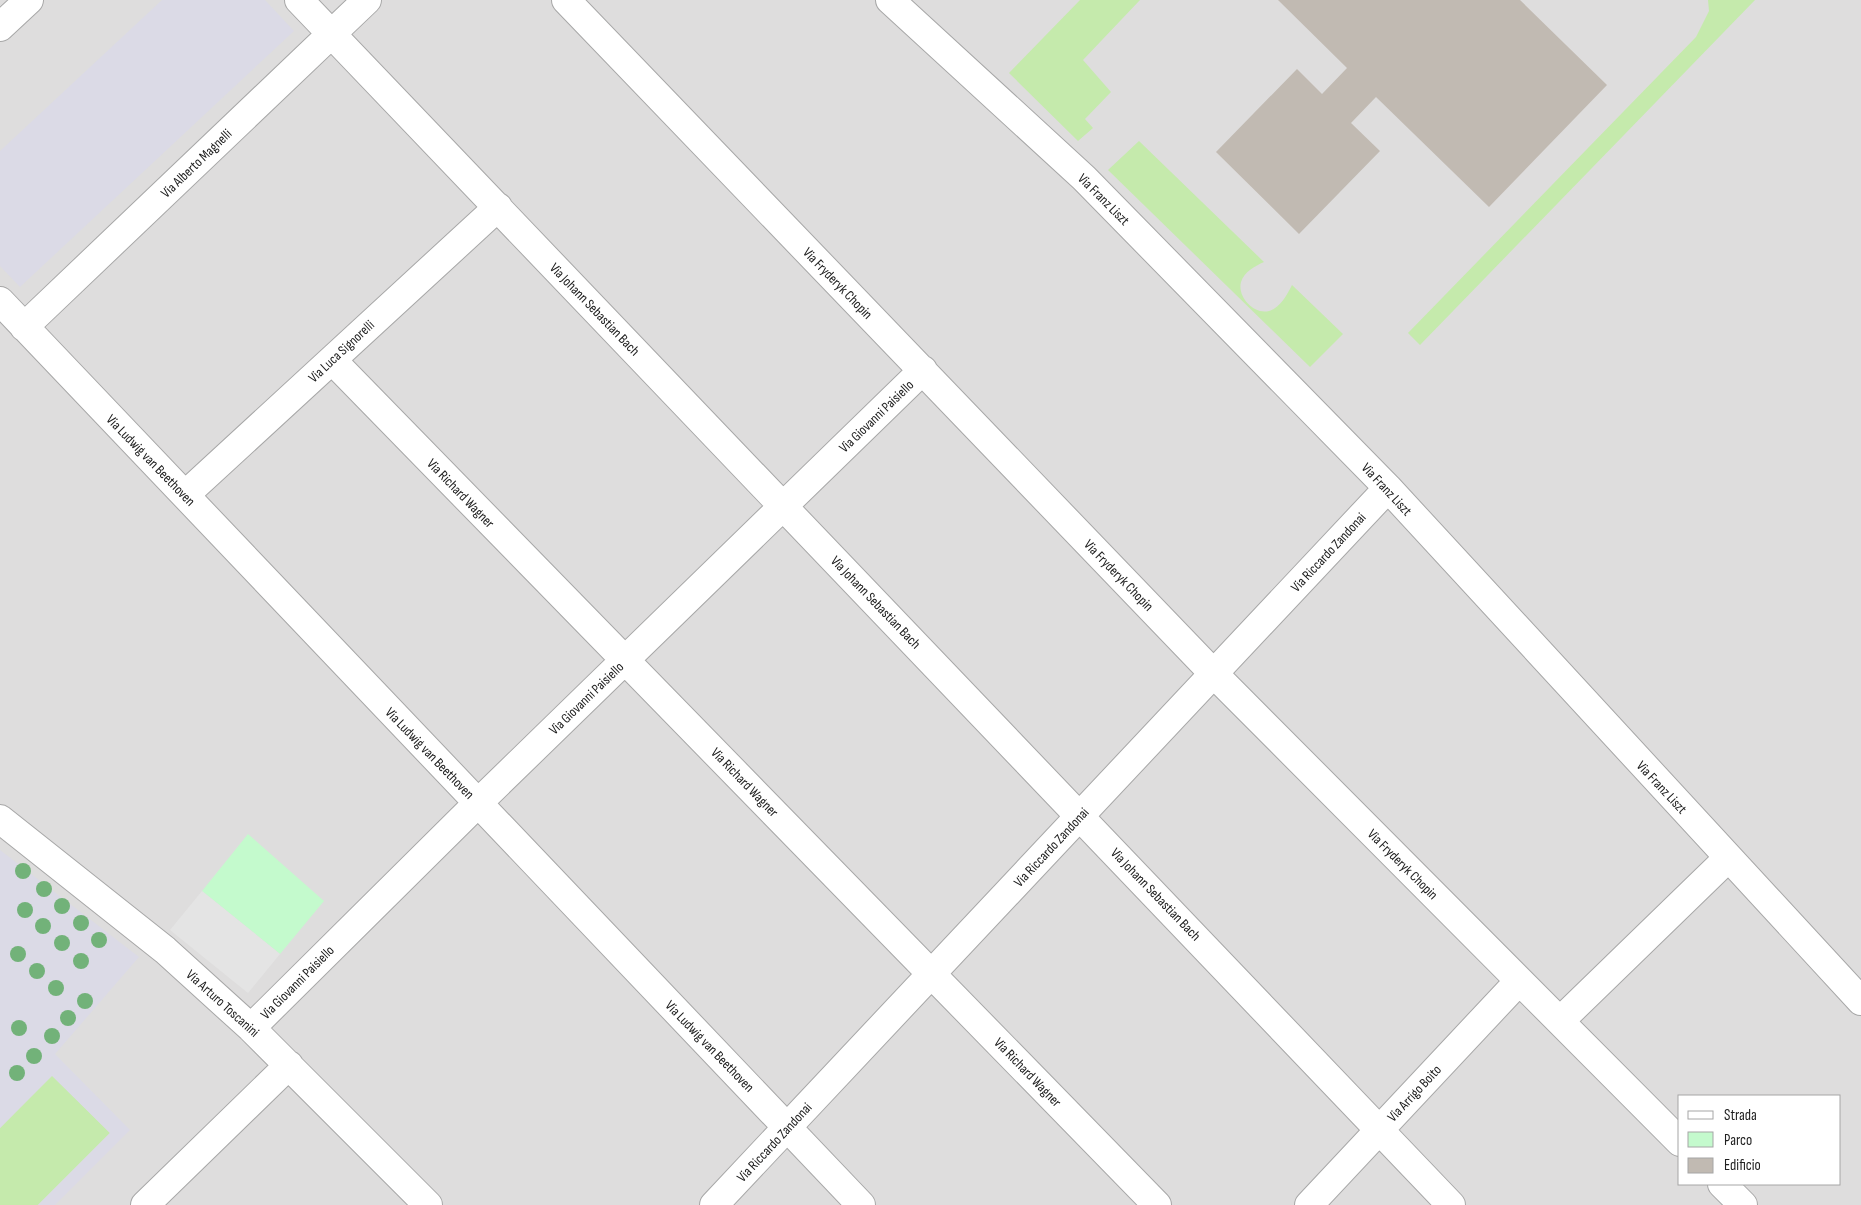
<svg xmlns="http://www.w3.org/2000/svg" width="1861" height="1205" viewBox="0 0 1861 1205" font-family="'Sofia Sans Condensed',sans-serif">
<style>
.residential{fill:#dedddd;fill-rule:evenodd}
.grass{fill:#c5eaac}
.park{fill:#c4facd}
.parking{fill:#e4e4e4}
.plaza{fill:#dbdae6}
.building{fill:#c1bab2}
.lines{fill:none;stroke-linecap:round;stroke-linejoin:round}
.minor-casing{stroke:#a7a7a7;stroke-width:30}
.minor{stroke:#fff;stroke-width:28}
.tree{fill:#72b279}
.labels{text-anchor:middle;stroke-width:4;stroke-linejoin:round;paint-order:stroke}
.street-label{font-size:14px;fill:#202020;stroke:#fff}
</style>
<rect width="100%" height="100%" fill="#f0eee6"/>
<path class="residential" d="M0 0H1861V1205H0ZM1680 1096H1840V1184H1680Z"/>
<path class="grass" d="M1080 0H1140L1083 60 1111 92 1085 119 1093 128 1078 141 1009 73Z
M1708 0H1755L1420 345 1408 333 1696 37 1709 11Z
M1139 141 1264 262C1255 266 1244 272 1241 282 1237 297 1254 315 1269 311 1280 308 1287 295 1292 285L1343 334 1310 367 1108 170Z
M52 1075 110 1133 38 1205H0V1128Z"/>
<path class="park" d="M248 834 324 901 280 954 202 891Z"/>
<path class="parking" d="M202 891 280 954 248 993 170 930Z"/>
<path class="plaza" d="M162 0H265L294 31 20 287 0 266V151Z
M0 850 139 957 55 1054 130 1130 55 1205H38L110 1133 52 1076 0 1128Z"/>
<path class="building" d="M1278 0H1520L1607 85 1489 207 1376 97 1351 123 1380 151 1299 234 1216 152 1297 69 1322 94 1347 68Z"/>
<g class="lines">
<defs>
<path id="minor" d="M299 0 1451 1205
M566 0 1214 674 1680 1142
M890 0 1084 178 1388 488 1861 1001
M0 27 29 0
M0 301 861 1205
M24 327 367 0
M332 360 1157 1205
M185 495 498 207
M0 819 165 950 251 1028 428 1205
M1560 1021 1728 858
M251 1028 478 803 923 370
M1722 1184 1743 1205
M145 1205 289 1065
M714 1205 1388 488
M1309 1205 1519 981"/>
</defs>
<use href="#minor" class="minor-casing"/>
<use href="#minor" class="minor"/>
</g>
<g class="tree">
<circle cx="23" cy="871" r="8"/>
<circle cx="44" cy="889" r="8"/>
<circle cx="62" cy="906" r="8"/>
<circle cx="25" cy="910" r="8"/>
<circle cx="81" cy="923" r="8"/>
<circle cx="43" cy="926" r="8"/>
<circle cx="99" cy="940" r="8"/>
<circle cx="62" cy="943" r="8"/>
<circle cx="18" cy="954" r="8"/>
<circle cx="81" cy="961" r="8"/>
<circle cx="37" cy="971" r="8"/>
<circle cx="56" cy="988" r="8"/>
<circle cx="85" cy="1001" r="8"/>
<circle cx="68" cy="1018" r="8"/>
<circle cx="19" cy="1028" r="8"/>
<circle cx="52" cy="1036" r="8"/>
<circle cx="34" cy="1056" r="8"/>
<circle cx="17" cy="1073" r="8"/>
</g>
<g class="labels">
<g class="street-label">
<text transform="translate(196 163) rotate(-44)" y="5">Via Alberto Magnelli</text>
<text transform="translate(1104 199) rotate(45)" y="5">Via Franz Liszt</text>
<text transform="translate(838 283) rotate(46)" y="5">Via Fryderyk Chopin</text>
<text transform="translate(595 309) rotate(46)" y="5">Via Johann Sebastian Bach</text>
<text transform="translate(341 351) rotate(-43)" y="5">Via Luca Signorelli</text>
<text transform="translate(876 416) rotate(-44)" y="5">Via Giovanni Paisiello</text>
<text transform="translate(151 460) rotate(46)" y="5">Via Ludwig van Beethoven</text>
<text transform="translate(1387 489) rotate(47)" y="5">Via Franz Liszt</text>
<text transform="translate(461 493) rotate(46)" y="5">Via Richard Wagner</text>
<text transform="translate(1328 552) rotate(-47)" y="5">Via Riccardo Zandonai</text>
<text transform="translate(1119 575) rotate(46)" y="5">Via Fryderyk Chopin</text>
<text transform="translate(876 602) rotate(46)" y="5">Via Johann Sebastian Bach</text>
<text transform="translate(586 698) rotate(-44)" y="5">Via Giovanni Paisiello</text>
<text transform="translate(430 753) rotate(46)" y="5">Via Ludwig van Beethoven</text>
<text transform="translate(745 782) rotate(46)" y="5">Via Richard Wagner</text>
<text transform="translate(1662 787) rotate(47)" y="5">Via Franz Liszt</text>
<text transform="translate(1051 847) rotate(-47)" y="5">Via Riccardo Zandonai</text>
<text transform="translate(1403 864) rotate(45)" y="5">Via Fryderyk Chopin</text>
<text transform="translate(1156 894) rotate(46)" y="5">Via Johann Sebastian Bach</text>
<text transform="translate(297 982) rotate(-45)" y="5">Via Giovanni Paisiello</text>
<text transform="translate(223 1003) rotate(42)" y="5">Via Arturo Toscanini</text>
<text transform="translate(710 1046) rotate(46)" y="5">Via Ludwig van Beethoven</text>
<text transform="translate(1028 1072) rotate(46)" y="5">Via Richard Wagner</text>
<text transform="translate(1414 1093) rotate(-47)" y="5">Via Arrigo Boito</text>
<text transform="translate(774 1142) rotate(-47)" y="5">Via Riccardo Zandonai</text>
</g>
</g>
<rect x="1678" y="1095" width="162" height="90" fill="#ffffff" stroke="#a6a6a6"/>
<rect x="1688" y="1111" width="25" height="8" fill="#ffffff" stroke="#a6a6a6"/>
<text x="1724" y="1120" font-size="15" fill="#202020">Strada</text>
<rect x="1688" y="1132" width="25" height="15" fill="#c4facd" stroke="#a6a6a6"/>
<text x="1724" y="1145" font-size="15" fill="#202020">Parco</text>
<rect x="1688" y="1158" width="25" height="15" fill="#c1bab2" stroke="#a6a6a6"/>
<text x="1724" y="1170" font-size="15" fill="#202020">Edificio</text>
</svg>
